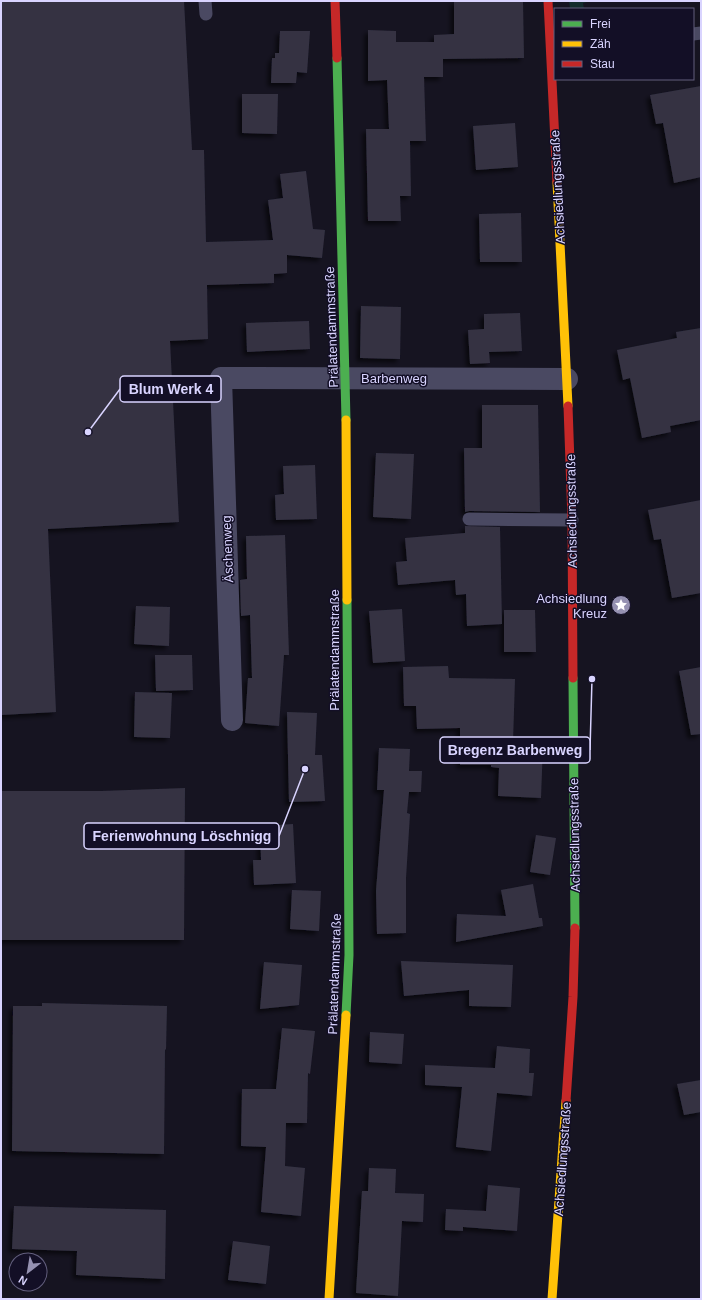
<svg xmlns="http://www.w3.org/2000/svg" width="702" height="1300" viewBox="0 0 702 1300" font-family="Arial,sans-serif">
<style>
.green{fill:#132c2d}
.building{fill:#343243;filter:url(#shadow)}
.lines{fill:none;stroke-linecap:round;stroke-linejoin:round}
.lane{stroke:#4a4962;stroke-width:13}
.street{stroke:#4a4962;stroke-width:22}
.fast{stroke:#4caf50;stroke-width:9}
.slow{stroke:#ffc107;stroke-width:9}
.jam{stroke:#c62828;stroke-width:9}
.labels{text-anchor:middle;stroke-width:3;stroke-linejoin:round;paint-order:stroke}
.street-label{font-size:13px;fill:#d9d4ff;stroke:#130f26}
.poi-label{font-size:13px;fill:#d9d4ff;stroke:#130f26;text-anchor:end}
.leader{fill:none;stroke:#d9d4ff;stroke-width:1.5}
.callout-dot{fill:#d9d4ff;stroke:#130f26;stroke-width:1.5}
.callout{fill:#130f26;stroke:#d9d4ff;stroke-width:1.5}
.callout-label{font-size:14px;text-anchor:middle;font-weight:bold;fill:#d9d4ff}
</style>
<defs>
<filter id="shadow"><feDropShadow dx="-3.5" dy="3.5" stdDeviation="2" flood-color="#0009"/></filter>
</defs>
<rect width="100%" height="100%" fill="#161421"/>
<path class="green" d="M569 1H591L583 3 584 9H570Z"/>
<path class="building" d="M1 1H184L192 150H204L206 242 273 240 268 200 283 198 280 174 306 171 313 229 325 230 322 258 287 255V273L274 274V283L207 285 208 339 170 341 179 522 48 529 56 712 1 715Z
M454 1H523L524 58 443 59V77H424L426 141H410L411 196H400L401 221H368L366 129H389L387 80 368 81V30L396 31V42H434V35L454 34Z
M280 31H310L307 73 297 72 296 83H271L272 58H275V53H279Z
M701 86V177L674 183 663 123 656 124 650 95Z
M242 94H278L277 134 242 133Z
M515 123 518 167 476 170 473 126Z
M521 213 522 262H480L479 214Z
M361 306 401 307 400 359 360 358Z
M520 313 522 351 489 352 490 363 470 364 468 330 484 329V314Z
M309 321 310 349 247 352 246 323Z
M701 328V420L670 426 671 432 642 438 630 378 623 380 617 350 677 338 676 332Z
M482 405H538L540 512 469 511 465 512 464 448H482Z
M376 453 414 454 411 519 373 517Z
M315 465 317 519 276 520 275 495 284 494 283 466Z
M701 500V593L672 598 661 539 654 540 648 510Z
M465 526 500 527 502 624 467 626 466 594 456 595 455 580 398 585 396 562 407 561 405 538 465 533Z
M285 535 289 655H284L279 726 245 723 248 678H252L250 615 241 616 240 580 247 579 246 536Z
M136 606 170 607 169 646 134 644Z
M402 609 405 661 373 663 369 611Z
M504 610H535L536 652H504Z
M155 655H192L193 690 156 691Z
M448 666 449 678 515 679 513 742 543 744 541 798 498 796 499 768 491 767V765H460V728L417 729 416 706H404L403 667Z
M701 667V734L691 735 679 671Z
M135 692 172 693 170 738 134 737Z
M287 712 317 713 315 755H322L325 801 289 802Z
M379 748 410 749 409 771H422L421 792H409L407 813 410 814 406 878V933L377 934 376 891 384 790H377Z
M185 788 184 940H1V791H101Z
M293 824 296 883 254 885 253 860H261L260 826Z
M536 835 556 838 550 875 530 872Z
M533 884 539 918H542L543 926 456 942 457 914 506 916 501 890Z
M292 890 321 891 319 931 290 929Z
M401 961 513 965 511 1007 469 1006V990L404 996Z
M264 962 302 965 299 1005 260 1009Z
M42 1003 167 1006 166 1050 165 1049 164 1154 12 1151 13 1006H42Z
M282 1028 315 1031 310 1074 308 1073 307 1123H286L285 1166 305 1168 301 1216 261 1212 266 1147 241 1146 242 1089H276Z
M370 1032 404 1034 402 1064 369 1062Z
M497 1046 530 1049 529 1073H534L532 1096 497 1093 491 1151 456 1147 462 1087 425 1085V1065L495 1068Z
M701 1080V1112L684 1115 677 1084Z
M369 1168 396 1169 395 1193 424 1194 423 1222 402 1221 398 1296 356 1293 362 1191H368Z
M488 1185 520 1188 517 1231 463 1227V1231L445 1230 446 1209 486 1211Z
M14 1206 166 1210 165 1279 76 1275 77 1251 12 1249Z
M233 1241 270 1246 266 1284 228 1280Z"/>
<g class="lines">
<path class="lane" d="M205 1 206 14
M693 34 701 33
M469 519 572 520"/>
<path class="street" d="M232 720 221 378 567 379"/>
<path class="fast" d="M337 58 346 420
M573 678 575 928
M346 1015 349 955 347 600"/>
<path class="slow" d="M557 182 568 406
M346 420 347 600
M329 1299 346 1015
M552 1299 566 1101"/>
<path class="jam" d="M335 1 337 58
M548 1 557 182
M568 406 572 520 573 678
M566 1101 573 997 575 928"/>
</g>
<defs>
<symbol id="sight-disc" viewBox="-11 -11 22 22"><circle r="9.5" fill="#9591b1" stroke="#130f26"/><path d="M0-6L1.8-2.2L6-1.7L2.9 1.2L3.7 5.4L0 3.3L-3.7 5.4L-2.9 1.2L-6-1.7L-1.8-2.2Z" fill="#fff"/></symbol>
</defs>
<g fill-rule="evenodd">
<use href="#sight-disc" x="610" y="594" width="22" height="22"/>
</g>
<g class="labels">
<g class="street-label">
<text transform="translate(557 187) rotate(-93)" y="5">Achsiedlungsstraße</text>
<text transform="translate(331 327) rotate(-92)" y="5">Prälatendammstraße</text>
<text x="394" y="383">Barbenweg</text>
<text transform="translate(571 511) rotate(-91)" y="5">Achsiedlungsstraße</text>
<text transform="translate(227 549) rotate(-92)" y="5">Äschenweg</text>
<text transform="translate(334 650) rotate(-90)" y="5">Prälatendammstraße</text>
<text transform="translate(574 835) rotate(-91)" y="5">Achsiedlungsstraße</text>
<text transform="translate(334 974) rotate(-88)" y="5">Prälatendammstraße</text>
<text transform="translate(562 1159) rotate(-86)" y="5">Achsiedlungsstraße</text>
</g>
<g class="poi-label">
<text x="607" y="603">Achsiedlung<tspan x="607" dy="15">Kreuz</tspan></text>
</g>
</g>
<path class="leader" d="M88 432L120 389M592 679L590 750M305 769L279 836"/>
<g class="callout-dot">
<circle cx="88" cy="432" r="4"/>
<circle cx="592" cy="679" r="4"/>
<circle cx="305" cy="769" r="4"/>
</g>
<g class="callout">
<rect x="120" y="376" width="101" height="26" rx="4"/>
<rect x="440" y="737" width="150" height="26" rx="4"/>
<rect x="84" y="823" width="195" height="26" rx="4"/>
</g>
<g class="callout-label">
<text x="171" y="394">Blum Werk 4</text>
<text x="515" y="755">Bregenz Barbenweg</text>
<text x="182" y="841">Ferienwohnung Löschnigg</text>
</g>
<rect width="702" height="1300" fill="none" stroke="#d9d4ff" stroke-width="4"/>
<rect x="554" y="8" width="140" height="72" fill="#130f26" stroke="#625e7d"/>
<rect x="562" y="21" width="20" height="6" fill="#4caf50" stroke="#625e7d"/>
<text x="590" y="28" font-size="12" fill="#d9d4ff">Frei</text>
<rect x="562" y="41" width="20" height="6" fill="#ffc107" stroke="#625e7d"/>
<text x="590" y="48" font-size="12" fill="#d9d4ff">Zäh</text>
<rect x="562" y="61" width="20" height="6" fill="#c62828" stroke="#625e7d"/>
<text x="590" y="68" font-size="12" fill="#d9d4ff">Stau</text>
<g transform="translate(28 1272) rotate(211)"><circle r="19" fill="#130f26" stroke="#625e7d"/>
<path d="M0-3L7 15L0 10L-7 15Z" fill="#9591b1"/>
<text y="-6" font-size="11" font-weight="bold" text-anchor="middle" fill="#d9d4ff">N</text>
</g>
</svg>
